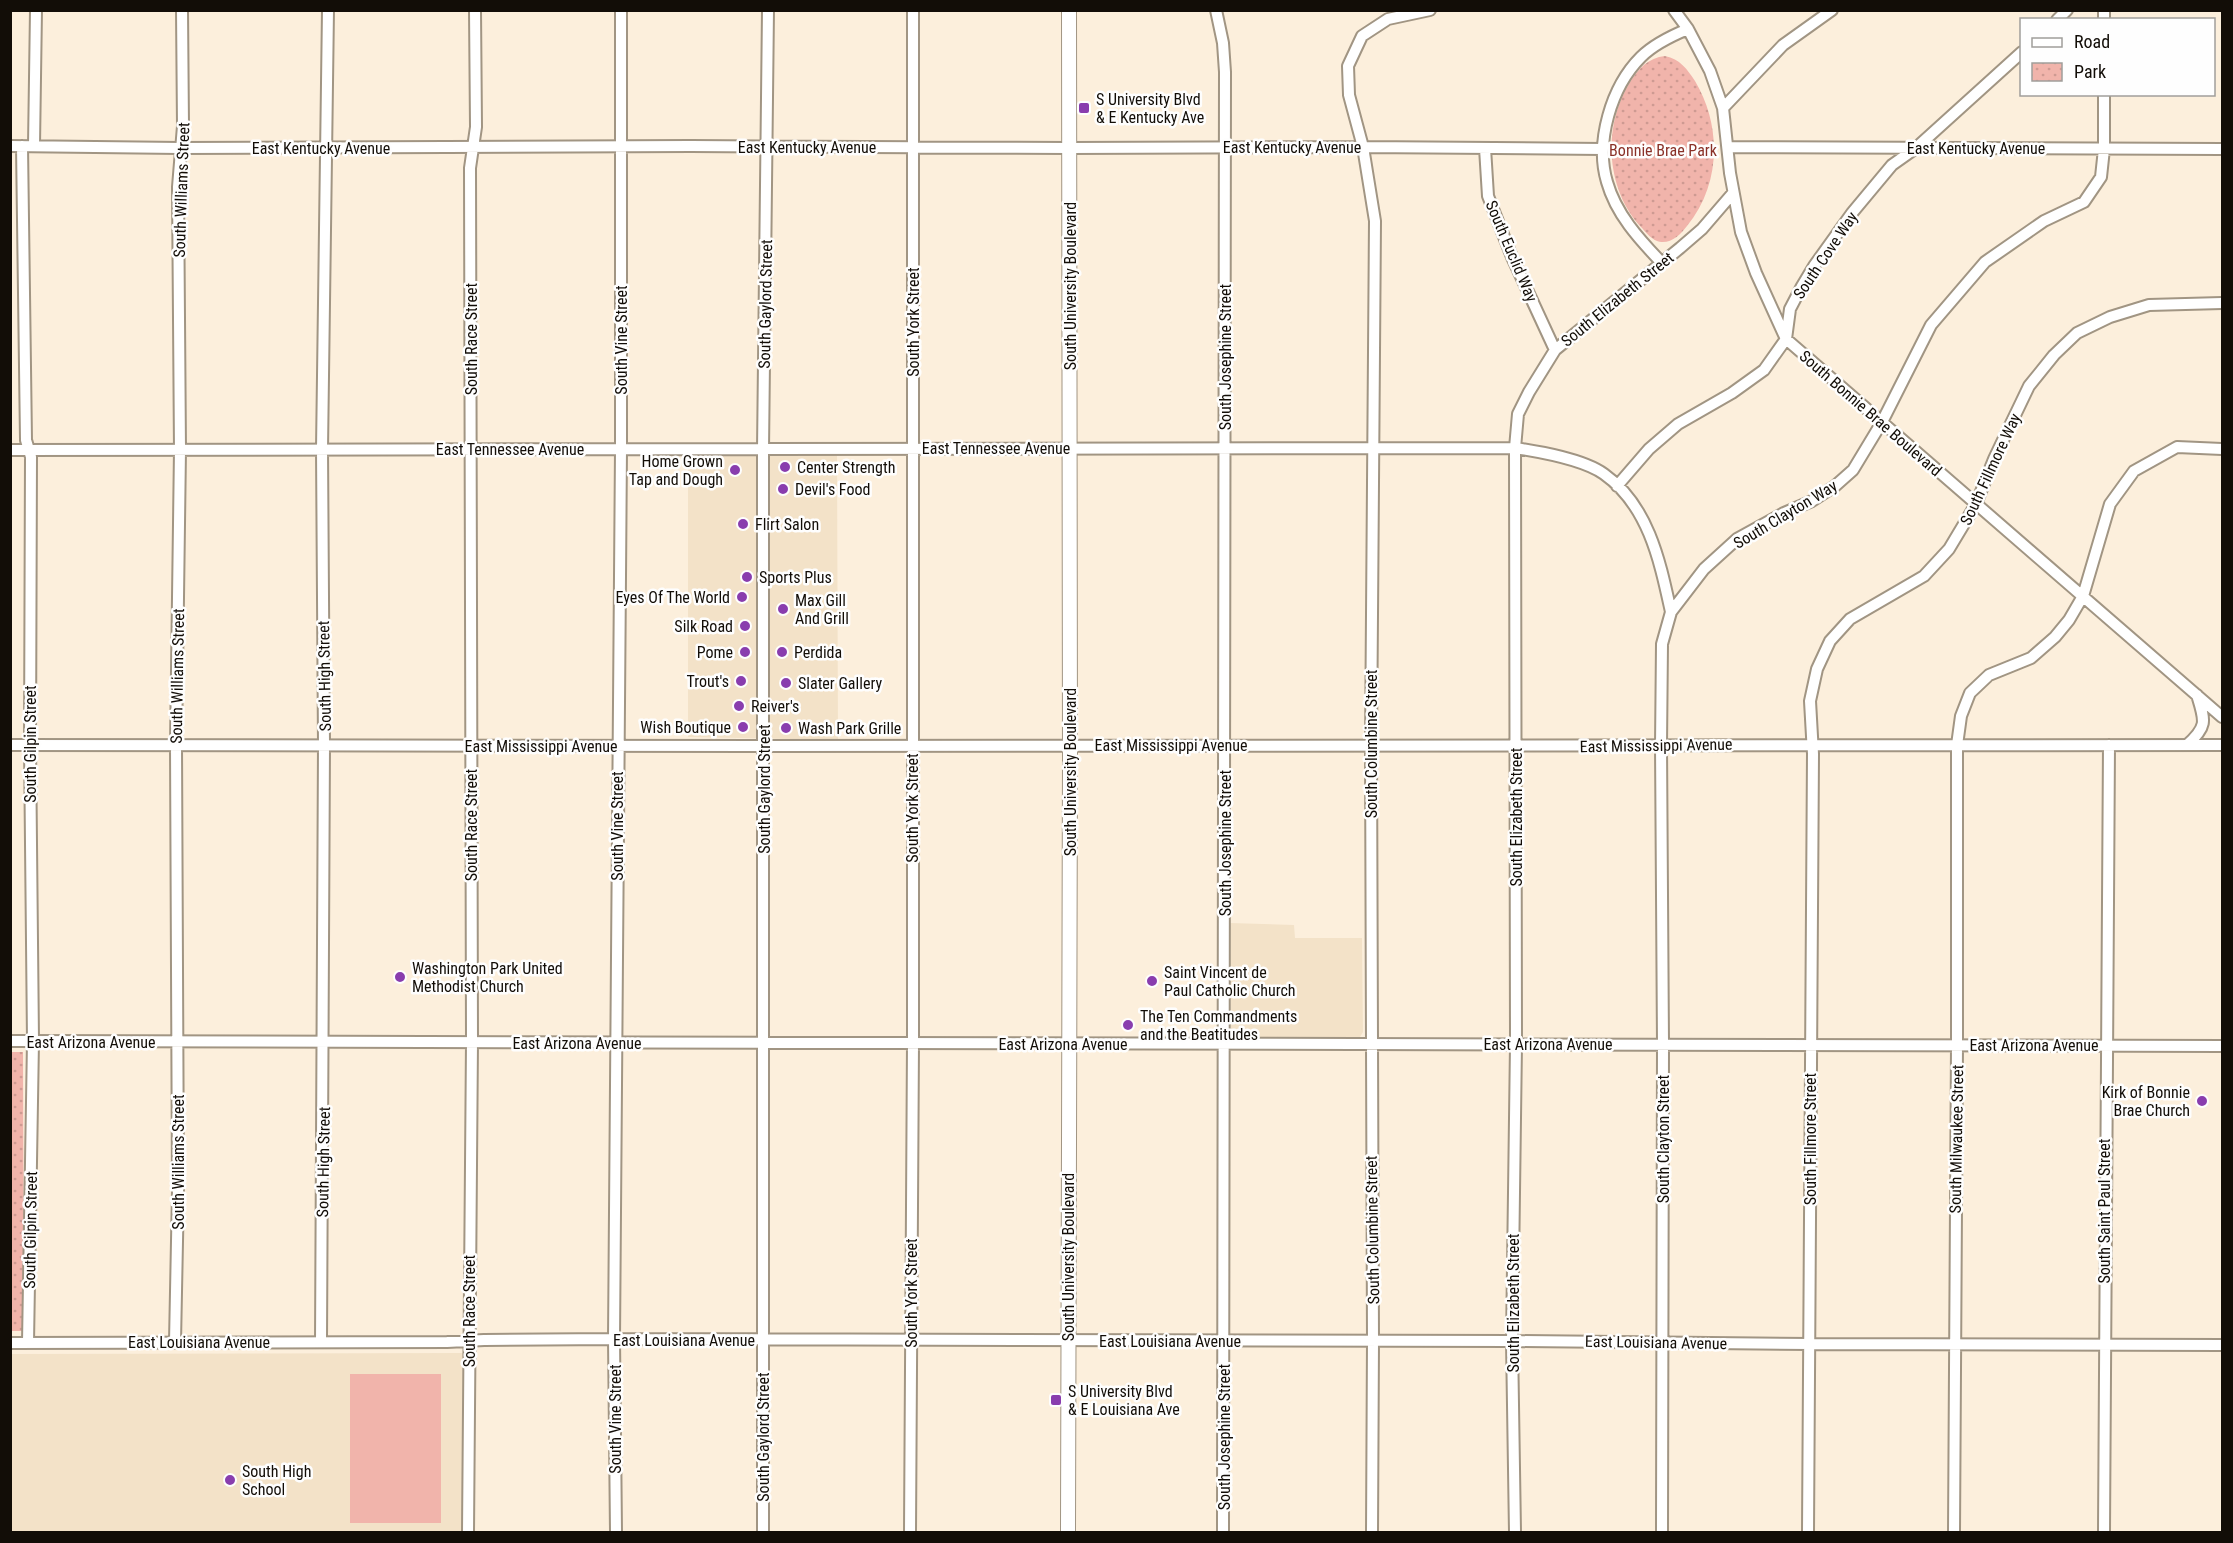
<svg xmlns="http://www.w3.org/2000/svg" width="2233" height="1543" viewBox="0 0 2233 1543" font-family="'Roboto Condensed',sans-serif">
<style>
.built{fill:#f3e2c8}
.green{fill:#f1b4ab}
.park{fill:url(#park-dots)}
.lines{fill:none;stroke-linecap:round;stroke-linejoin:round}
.minor-casing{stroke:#a19583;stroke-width:14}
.major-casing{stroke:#a19583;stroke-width:16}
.minor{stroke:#fff;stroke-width:10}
.major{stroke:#fff;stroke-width:14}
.poi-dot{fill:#893dae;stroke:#fefefe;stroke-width:2}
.labels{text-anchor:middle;stroke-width:5;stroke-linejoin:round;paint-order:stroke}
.poi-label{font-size:16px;fill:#120d07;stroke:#fefefe;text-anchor:start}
.street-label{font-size:16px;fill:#120d07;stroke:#fefefe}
.park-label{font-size:16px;fill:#8a3128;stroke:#fefefe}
</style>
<defs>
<pattern id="park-dots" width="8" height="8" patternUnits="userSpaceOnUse" patternTransform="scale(1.5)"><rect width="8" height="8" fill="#f1b4ab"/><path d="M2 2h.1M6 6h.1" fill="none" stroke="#ce9a92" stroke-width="1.8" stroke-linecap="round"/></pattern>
</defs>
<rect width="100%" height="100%" fill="#fcefdc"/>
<path class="built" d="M837 452 838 740 688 737V453Z
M1230 923 1294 925 1295 938H1362L1363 1032 1360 1037H1234L1231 1034Z
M463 1353 462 1532H11L10 1354Z"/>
<path class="green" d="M350 1374H441V1523H350Z"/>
<path class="park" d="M1665 56C1680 59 1687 69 1695 81 1722 126 1721 185 1687 226 1681 234 1672 243 1661 242 1652 241 1646 232 1640 226 1605 187 1603 125 1630 82 1639 68 1648 58 1665 56Z
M10 1052H23L24 1331H11Z"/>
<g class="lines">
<defs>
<path id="minor" d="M1216 10 1223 43 1225 72 1223 1532
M1674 10 1688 29 1710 71 1723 108 1730 173 1741 232 1756 273 1786 339 2222 717
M2104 10V20
M2057 20 2067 10
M1723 108 1783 45 1832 10
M34 145 36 10
M10 146 180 148 691 146 1069 148 1363 147 1603 149
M22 146 26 440 31 457 30 745 33 1041 28 1343
M1729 147 2222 149
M1485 148 1488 196 1512 257 1555 350
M1661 262C1639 239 1616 214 1607 182 1595 142 1611 87 1641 57 1654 44 1671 36 1688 29
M10 450 1515 448C1541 452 1583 459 1604 474 1649 506 1660 562 1671 612
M1617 486 1649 449 1678 424 1732 393 1764 370 1786 339 1790 309 1802 286 1814 266 1852 213 1892 165 1916 148 2022 52
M10 745 764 746 2222 745
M2187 745C2208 726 2205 721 2197 695
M10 1041 2222 1046
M175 1342 178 1191 176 745 180 450 178 187 183 126 182 10
M321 1342 324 745 322 449 328 10
M10 1343 447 1342 484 1340 614 1339 1512 1341 1810 1344 2222 1345
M468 1532 472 1042 470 168 476 127 475 10
M616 1532 614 1339 621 449V10
M763 1532V449L768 10
M910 1532 913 1043V10
M1372 1532 1373 1341 1371 745 1375 221 1363 147 1349 95 1348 66 1362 36 1388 19 1430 10
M1515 1532 1512 1341 1516 1044 1515 448 1518 414 1529 392 1555 350 1680 248 1702 229 1733 193
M1662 1532 1663 1044 1661 745 1662 644 1671 612 1704 569 1737 539 1784 513 1812 501 1835 486 1853 470 1882 422 1931 325 1985 262 2044 221 2084 202 2101 177 2104 149V94
M1808 1532 1813 754 1810 701 1817 669 1830 641 1850 619 1924 576 1949 549 1976 504 1994 459 2029 386 2054 355 2077 333 2110 317 2149 305 2222 303
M1954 1532 1957 1045V745L1961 716 1970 693 1989 675 2031 658 2055 637 2069 620 2083 596 2110 504 2134 471 2177 447 2222 449
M2104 1532 2109 745"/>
<path id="major" d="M1068 1532 1070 757 1069 10"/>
</defs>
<use href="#minor" class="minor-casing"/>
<use href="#major" class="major-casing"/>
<use href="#minor" class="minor"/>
<use href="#major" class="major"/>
</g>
<g class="poi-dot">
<rect x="1078" y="102" width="12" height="12" rx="3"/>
<circle cx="785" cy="467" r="6"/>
<circle cx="735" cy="470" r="6"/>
<circle cx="783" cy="489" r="6"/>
<circle cx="743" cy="524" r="6"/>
<circle cx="747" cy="577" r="6"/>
<circle cx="742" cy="597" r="6"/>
<circle cx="783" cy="609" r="6"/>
<circle cx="745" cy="626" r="6"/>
<circle cx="745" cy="652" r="6"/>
<circle cx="782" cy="652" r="6"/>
<circle cx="741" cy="681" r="6"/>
<circle cx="786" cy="683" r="6"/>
<circle cx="739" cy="706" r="6"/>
<circle cx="743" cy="727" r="6"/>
<circle cx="786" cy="728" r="6"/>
<circle cx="400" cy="977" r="6"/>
<circle cx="1152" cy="981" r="6"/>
<circle cx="1128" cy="1025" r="6"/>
<circle cx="2202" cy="1101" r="6"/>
<rect x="1050" y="1394" width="12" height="12" rx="3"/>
<circle cx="230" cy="1480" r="6"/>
</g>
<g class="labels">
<g class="poi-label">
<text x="1096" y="105">S University Blvd<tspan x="1096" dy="18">&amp; E Kentucky Ave</tspan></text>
<text x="723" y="467" text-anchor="end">Home Grown<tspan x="723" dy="18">Tap and Dough</tspan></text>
<text x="797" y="473">Center Strength</text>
<text x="795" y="495">Devil's Food</text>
<text x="755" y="530">Flirt Salon</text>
<text x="759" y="583">Sports Plus</text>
<text x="730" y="603" text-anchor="end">Eyes Of The World</text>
<text x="795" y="606">Max Gill<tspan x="795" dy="18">And Grill</tspan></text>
<text x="733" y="632" text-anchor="end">Silk Road</text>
<text x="733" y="658" text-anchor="end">Pome</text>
<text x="794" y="658">Perdida</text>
<text x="729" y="687" text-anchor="end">Trout's</text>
<text x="798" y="689">Slater Gallery</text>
<text x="751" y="712">Reiver's</text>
<text x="731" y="733" text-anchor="end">Wish Boutique</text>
<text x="798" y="734">Wash Park Grille</text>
<text x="412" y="974">Washington Park United<tspan x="412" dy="18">Methodist Church</tspan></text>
<text x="1164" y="978">Saint Vincent de<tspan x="1164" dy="18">Paul Catholic Church</tspan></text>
<text x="1140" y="1022">The Ten Commandments<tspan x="1140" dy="18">and the Beatitudes</tspan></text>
<text x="2190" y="1098" text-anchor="end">Kirk of Bonnie<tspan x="2190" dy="18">Brae Church</tspan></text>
<text x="1068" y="1397">S University Blvd<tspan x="1068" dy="18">&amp; E Louisiana Ave</tspan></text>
<text x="242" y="1477">South High<tspan x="242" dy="18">School</tspan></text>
</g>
<g class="street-label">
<text x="807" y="153">East Kentucky Avenue</text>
<text x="1292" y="153">East Kentucky Avenue</text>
<text x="321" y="154">East Kentucky Avenue</text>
<text x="1976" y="154">East Kentucky Avenue</text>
<text transform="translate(181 190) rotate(-88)" y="6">South Williams Street</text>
<text transform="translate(1512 251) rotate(67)" y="6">South Euclid Way</text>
<text transform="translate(1825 255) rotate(-56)" y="6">South Cove Way</text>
<text transform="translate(1070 286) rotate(-90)" y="6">South University Boulevard</text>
<text transform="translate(1617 299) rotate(-39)" y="6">South Elizabeth Street</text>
<text transform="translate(765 304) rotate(-89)" y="6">South Gaylord Street</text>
<text transform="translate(913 322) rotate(-90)" y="6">South York Street</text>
<text transform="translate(471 339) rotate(-90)" y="6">South Race Street</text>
<text transform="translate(621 340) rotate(-90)" y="6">South Vine Street</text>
<text transform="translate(1225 357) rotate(-90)" y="6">South Josephine Street</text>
<text transform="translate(1871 413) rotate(41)" y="6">South Bonnie Brae Boulevard</text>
<text x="996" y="454">East Tennessee Avenue</text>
<text x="510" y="455">East Tennessee Avenue</text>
<text transform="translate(1990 469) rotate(-65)" y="6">South Fillmore Way</text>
<text transform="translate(1785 514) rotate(-31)" y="6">South Clayton Way</text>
<text transform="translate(177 676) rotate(-89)" y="6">South Williams Street</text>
<text transform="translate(324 676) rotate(-91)" y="6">South High Street</text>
<text transform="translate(30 744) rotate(-90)" y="6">South Gilpin Street</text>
<text transform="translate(1371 744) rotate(-90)" y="6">South Columbine Street</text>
<text x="1171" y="751">East Mississippi Avenue</text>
<text transform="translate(1656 745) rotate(-1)" y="6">East Mississippi Avenue</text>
<text x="541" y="752">East Mississippi Avenue</text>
<text transform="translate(1070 772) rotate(-90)" y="6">South University Boulevard</text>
<text transform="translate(764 789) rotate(-90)" y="6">South Gaylord Street</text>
<text transform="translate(912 808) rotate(-90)" y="6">South York Street</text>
<text transform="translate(1516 817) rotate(-90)" y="6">South Elizabeth Street</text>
<text transform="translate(471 825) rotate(-90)" y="6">South Race Street</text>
<text transform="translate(617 826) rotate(-90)" y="6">South Vine Street</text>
<text transform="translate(1225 843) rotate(-90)" y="6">South Josephine Street</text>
<text x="91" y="1048">East Arizona Avenue</text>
<text x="577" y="1049">East Arizona Avenue</text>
<text x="1063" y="1050">East Arizona Avenue</text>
<text x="1548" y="1050">East Arizona Avenue</text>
<text x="2034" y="1051">East Arizona Avenue</text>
<text transform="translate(1663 1139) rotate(-90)" y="6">South Clayton Street</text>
<text transform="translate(1810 1139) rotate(-90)" y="6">South Fillmore Street</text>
<text transform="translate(1956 1139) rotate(-89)" y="6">South Milwaukee Street</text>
<text transform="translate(178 1162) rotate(-90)" y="6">South Williams Street</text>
<text transform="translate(323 1162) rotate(-89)" y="6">South High Street</text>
<text transform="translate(2104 1211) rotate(-90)" y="6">South Saint Paul Street</text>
<text transform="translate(30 1230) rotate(-89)" y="6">South Gilpin Street</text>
<text transform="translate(1372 1230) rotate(-91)" y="6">South Columbine Street</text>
<text transform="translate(1068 1257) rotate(-90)" y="6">South University Boulevard</text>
<text transform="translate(911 1293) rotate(-90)" y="6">South York Street</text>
<text transform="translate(1513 1303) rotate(-90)" y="6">South Elizabeth Street</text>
<text transform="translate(469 1311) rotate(-90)" y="6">South Race Street</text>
<text x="684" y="1346">East Louisiana Avenue</text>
<text x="1170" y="1347">East Louisiana Avenue</text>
<text x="199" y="1348">East Louisiana Avenue</text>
<text transform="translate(1656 1342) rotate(1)" y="6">East Louisiana Avenue</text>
<text transform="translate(615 1419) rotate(-90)" y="6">South Vine Street</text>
<text transform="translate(763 1437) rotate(-90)" y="6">South Gaylord Street</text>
<text transform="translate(1224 1437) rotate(-90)" y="6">South Josephine Street</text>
</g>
<g class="park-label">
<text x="1663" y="156">Bonnie Brae Park</text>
</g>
</g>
<rect width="2233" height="1543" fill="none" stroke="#120d07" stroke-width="24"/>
<rect x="2020" y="18" width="195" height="78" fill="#fefefe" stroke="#a09e9b" stroke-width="1.5"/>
<rect x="2032" y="38" width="30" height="9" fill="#ffffff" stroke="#a09e9b" stroke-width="1.5"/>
<text x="2074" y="48" font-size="18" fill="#120d07">Road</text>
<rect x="2032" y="63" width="30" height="18" fill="url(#park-dots)" stroke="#a09e9b" stroke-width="1.5"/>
<text x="2074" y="78" font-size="18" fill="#120d07">Park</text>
</svg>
